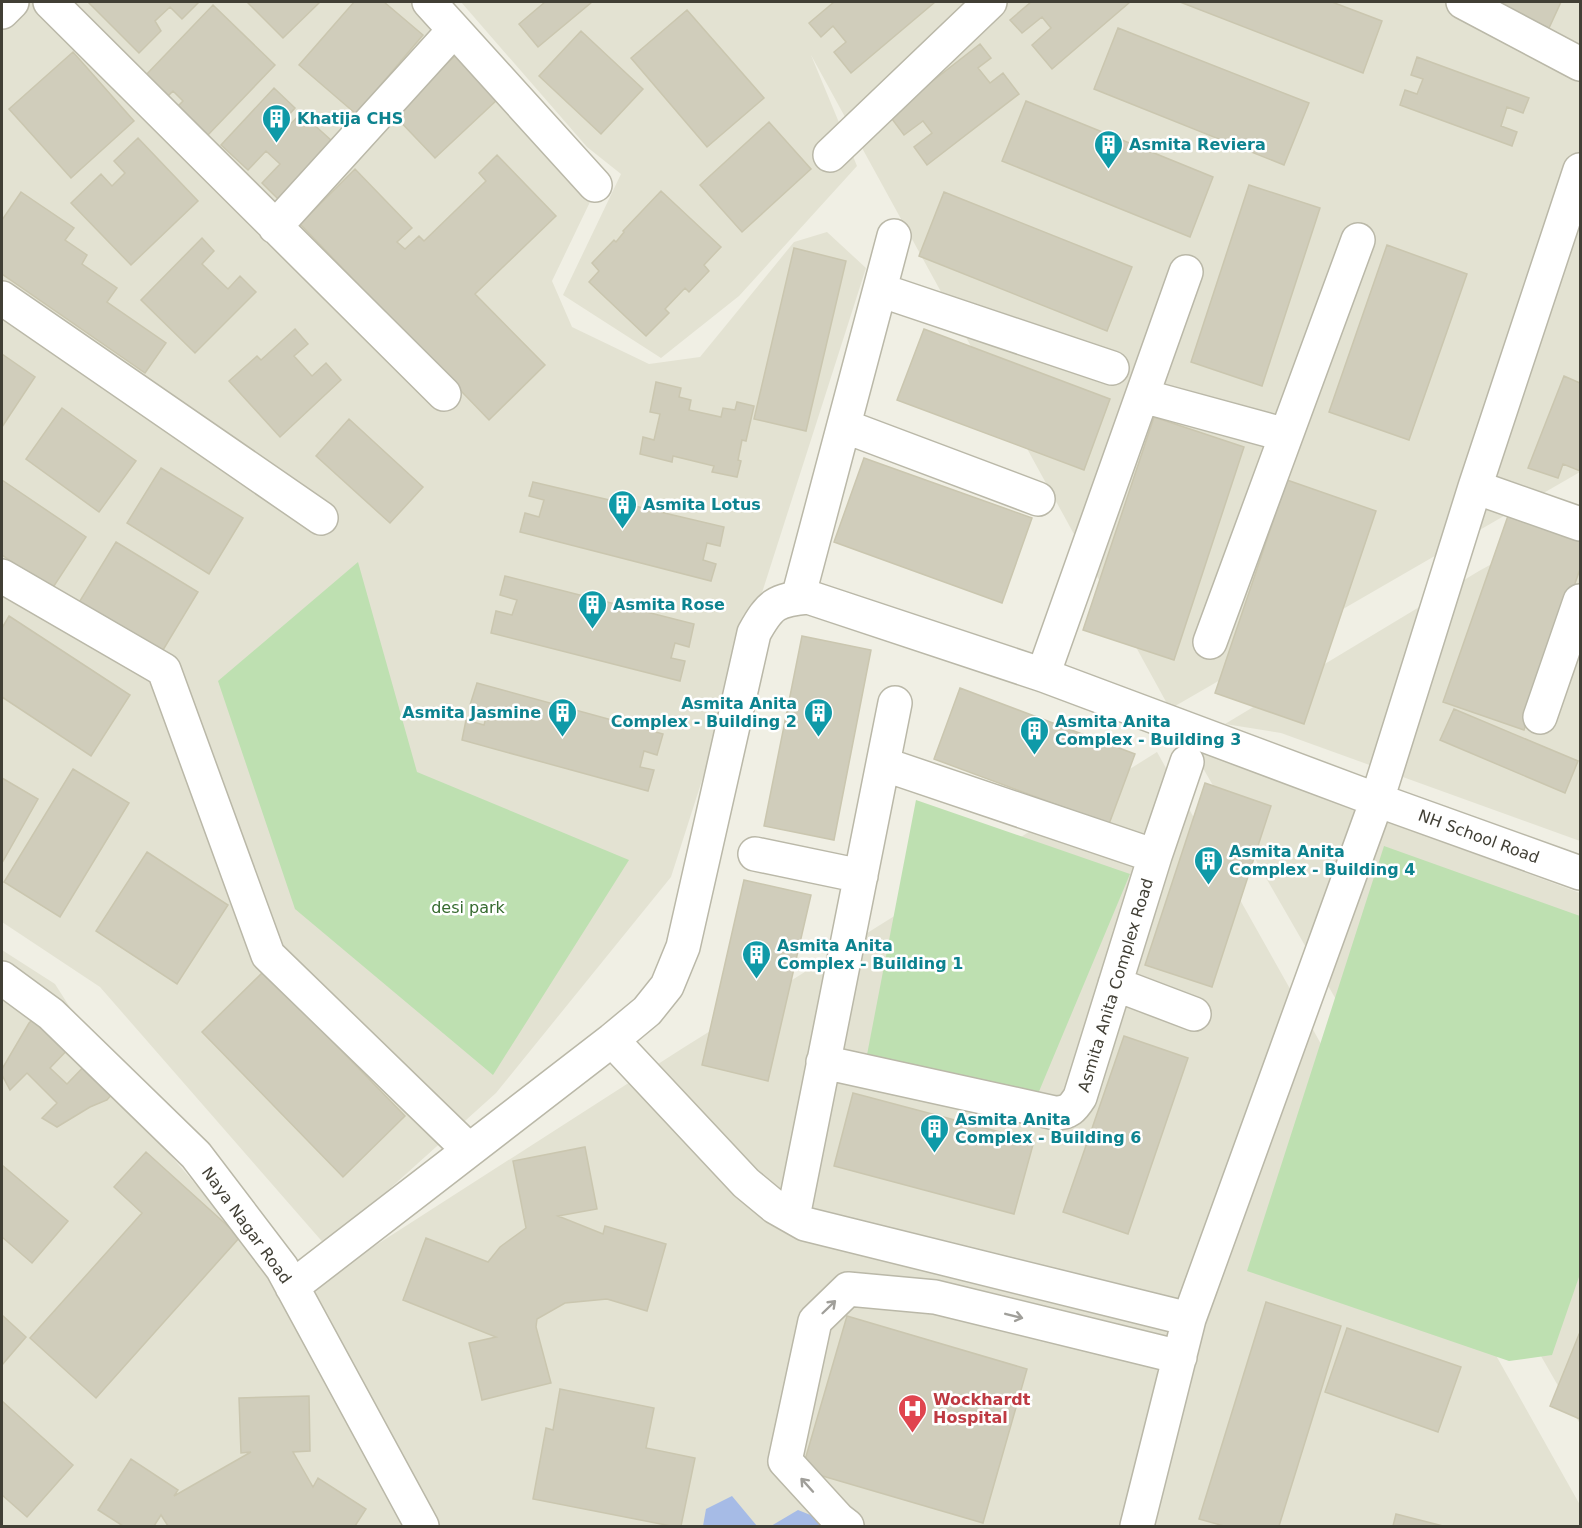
<svg xmlns="http://www.w3.org/2000/svg" width="1582" height="1528" viewBox="0 0 1582 1528" font-family="'DejaVu Sans',sans-serif">
<style>
.residential{fill:#e3e2d2}
.green{fill:#bee0b1}
.water{fill:#a6bbe6}
.building{fill:#d0cdbb;stroke:#cac6af;stroke-width:1.5}
.lines{fill:none;stroke-linecap:round;stroke-linejoin:round}
.minor-casing{stroke:#bab8a8;stroke-width:36}
.minor{stroke:#fff;stroke-width:33}
.oneway{stroke:#a09f9a}
.labels{text-anchor:middle;stroke-width:5;stroke-linejoin:round;paint-order:stroke}
.culture-label{font-size:16px;font-weight:bold;fill:#0d838f;stroke:#fff;text-anchor:start}
.street-label{font-size:16px;fill:#413f35;stroke:#fff}
.park-label{font-size:16px;fill:#366b2f;stroke:#fff}
.health-label{font-size:16px;font-weight:bold;fill:#be3a42;stroke:#fff;text-anchor:start}
</style>
<rect width="100%" height="100%" fill="#f0efe4"/>
<path class="residential" d="M2 2H431L602 177 552 281 572 327 649 364 700 357 794 242 827 232 866 268 671 877 496 1093 326 1246 100 987 2 922Z
M461 2H1580V472L1170 709 811 55 857 166 739 296 661 358 563 295 621 174 587 147Z
M1580 515V841L1281 733 1225 724 1479 571Z
M1192 749 1580 893V1424Z
M1157 752 1580 1505V1526H2V950L55 984 147 1128 254 1252 328 1276 683 1048Z"/>
<path class="green" d="M358 562 417 772 629 860 493 1075 295 909 218 681Z
M916 800 1130 874 1035 1101 866 1060Z
M1384 846 1580 916V1274L1552 1355 1509 1361 1247 1271Z"/>
<path class="water" d="M732 1496 757 1526H703L706 1509Z
M798 1510 813 1516 820 1526H771Z"/>
<path class="building" d="M88 2H199L182 19 170 7 155 21 161 31 139 53Z
M247 2H320L283 38Z
M354 2H384L423 35 356 114 299 65Z
M545 2H592L538 47 519 24Z
M834 2H935L851 73 834 52 846 42 833 26 821 37 809 23Z
M1031 2H1130L1052 69 1032 45 1051 28 1042 17 1022 33 1010 20Z
M1180 2H1332L1382 21 1363 73Z
M1488 2H1561L1549 28Z
M213 5 275 65 207 136 177 107 183 101 173 91 167 97 145 76Z
M687 10 764 98 707 147 631 58Z
M1118 28 1309 103 1284 165 1094 89Z
M581 31 643 89 601 134 539 76Z
M980 44 991 58 978 68 990 83 1003 73 1019 94 927 165 914 147 932 133 923 121 904 135 889 115Z
M73 52 134 121 71 178 9 109Z
M456 55 498 99 435 158 393 114Z
M1417 57 1529 98 1523 113 1507 107 1501 126 1517 132 1512 146 1400 105 1405 90 1417 94 1423 79 1411 75Z
M274 88 295 108 279 126 284 131 301 113 332 141 278 199 262 183 280 164 266 151 248 170 221 145Z
M1026 101 1213 177 1190 237 1002 161Z
M769 122 811 169 742 232 700 185Z
M138 138 198 201 131 265 71 203 101 174 112 186 125 173 114 161Z
M497 155 556 216 475 294 545 365 489 420 300 224 355 169 412 228 397 242 405 249 419 236 424 241 486 181 479 173Z
M1249 185 1320 208 1262 386 1191 362Z
M661 191 721 247 704 265 709 271 689 292 685 288 665 309 669 313 646 336 589 282 599 271 592 263 614 240 616 242 624 232 623 231Z
M21 192 74 228 65 240 87 255 82 264 117 288 107 302 166 343 145 373 2 274V220Z
M944 192 1132 267 1107 331 919 256Z
M202 238 214 251 202 264 228 289 240 276 256 292 195 353 141 300Z
M1387 245 1467 274 1409 440 1329 412Z
M794 248 846 261 806 431 754 419Z
M295 329 308 344 294 356 312 376 326 363 341 380 280 437 229 381 257 356 261 360Z
M924 329 1110 399 1084 470 897 400Z
M2 354 35 377 2 427Z
M1564 376 1580 383V471L1563 464 1558 478 1528 468Z
M656 382 681 388 679 397 691 400 689 410 721 417 723 408 735 410 737 402 754 406 746 441 742 440 738 460 741 461 737 477 712 472 714 466 673 456 672 462 640 454 643 437 654 440 660 414 650 412Z
M62 408 136 461 99 512 26 459Z
M1154 417 1244 447 1174 660 1083 630Z
M349 419 423 487 390 523 316 456Z
M864 458 1032 518 1002 603 834 542Z
M161 468 243 518 209 574 127 523Z
M2 480 86 537 52 589 2 555Z
M1287 480 1376 511 1304 724 1215 693Z
M533 482 724 527 720 546 707 543 703 560 716 564 711 581 520 532 525 513 539 517 544 500 529 496Z
M1509 513 1580 539V569L1524 730 1443 702Z
M116 542 198 592 157 660 75 609Z
M505 576 694 624 689 647 675 643 671 658 685 661 680 681 491 633 496 611 512 615 517 600 500 595Z
M9 616 130 695 91 756 2 697V628Z
M802 636 871 650 834 840 764 826Z
M477 683 663 734 657 755 644 751 640 767 654 770 648 791 462 740 466 720 484 725 488 710 470 705Z
M960 688 1135 754 1109 824 934 759Z
M1454 709 1578 761 1565 793 1440 740Z
M73 769 129 803 60 917 4 882Z
M2 778 38 799 2 863Z
M1205 783 1271 806 1212 987 1145 965Z
M147 852 228 905 177 984 96 931Z
M744 880 811 895 768 1081 702 1065Z
M264 971 405 1116 343 1177 202 1032Z
M43 1010 74 1043 50 1068 67 1084 91 1059 119 1086 107 1100 90 1107 57 1127 42 1118 57 1103 27 1073 10 1090 2 1075V1069L29 1023Z
M1124 1036 1188 1058 1128 1234 1063 1212Z
M853 1093 1034 1141 1014 1214 834 1166Z
M585 1147 597 1209 558 1216 603 1234 605 1226 666 1244 647 1311 607 1299 565 1303 537 1319 536 1327 551 1383 482 1400 469 1343 496 1337 403 1300 426 1238 488 1262 500 1247 526 1228 513 1161Z
M146 1152 240 1237 96 1398 30 1338 142 1213 114 1187Z
M2 1165 68 1221 32 1263 2 1237Z
M1266 1302 1341 1326 1279 1526H1224L1199 1519Z
M2 1315 26 1337 2 1365Z
M847 1316 1027 1369 983 1523 802 1470Z
M1347 1328 1461 1367 1438 1432 1325 1392Z
M1580 1332V1419L1550 1406Z
M560 1389 654 1408 646 1448 695 1458 681 1526H671L533 1499 546 1428 553 1430Z
M309 1396 310 1451 293 1452 313 1487 318 1478 366 1509 355 1526H168L161 1515 154 1526H123L98 1510 131 1459 178 1490 174 1496 251 1452 241 1453 239 1398Z
M2 1401 73 1465 27 1517 2 1495Z
M1396 1514 1443 1526H1393Z"/>
<g class="lines">
<defs>
<path id="minor" d="M50 2 444 394
M429 2 595 185
M1463 2 1580 64
M2 12 12 2
M830 155 990 2
M275 227 454 30
M880 290 1112 368
M2 298 321 518
M1143 396 1286 435
M844 426 1038 499
M1475 487 1580 524
M2 576 164 670 268 955 469 1150
M798 598 894 236
M1210 642 1358 240
M1043 675 1186 272
M1540 717 1580 601
M883 764 1155 856
M755 854 861 876
M2 978 51 1014 196 1155 282 1268 422 1526
M1115 984 1194 1014
M612 1040 746 1183 775 1207 805 1224 1189 1319
M823 1062 1055 1113C1069 1113 1073 1108 1080 1097L1155 856 1187 762
M793 1217 895 703
M292 1287 612 1040 647 1011 667 986 683 947 754 633C770 604 776 600 808 597L1043 675 1377 800 1580 873
M847 1526 838 1519 785 1461 815 1321 848 1289 935 1297 1180 1357
M1137 1526 1189 1319 1377 800 1475 487 1580 170"/>
</defs>
<use href="#minor" class="minor-casing"/>
<use href="#minor" class="minor"/>
</g>
<defs><path id="oneway-shaft" d="M-6 0H5M1.5-3L5.5 0L1.5 3" fill="none" stroke-width="1.6" stroke-linecap="round" stroke-linejoin="round" transform="scale(1.5)"/></defs>
<g class="oneway">
<use href="#oneway-shaft" transform="translate(829 1307) rotate(-44)"/>
<use href="#oneway-shaft" transform="translate(1014 1316) rotate(14)"/>
<use href="#oneway-shaft" transform="translate(807 1485) rotate(-132)"/>
</g>
<defs>
<symbol id="building-pin" viewBox="-11 -11 22 30"><path d="M0 17L-7.5 6A9.5 9.5 0 1 1 7.5 6Z" fill="#0f9aa8" stroke="#fff"/><path d="M-4-6H4V6H1V3H-1V6H-4ZM-2.5-4.3h1.7v1.8h-1.7ZM.8-4.3h1.7v1.8H.8ZM-2.5-1h1.7V.8h-1.7ZM.8-1h1.7V.8H.8Z" fill="#fff"/></symbol>
<symbol id="hospital-pin" viewBox="-11 -11 22 30"><path d="M0 17L-7.5 6A9.5 9.5 0 1 1 7.5 6Z" fill="#e0444e" stroke="#fff"/><path d="M-5-5h3v3.5h4V-5h3V5h-3V1.5h-4V5h-3Z" fill="#fff"/></symbol>
</defs>
<g fill-rule="evenodd">
<use href="#building-pin" x="260" y="102" width="33" height="45"/>
<use href="#building-pin" x="1092" y="128" width="33" height="45"/>
<use href="#building-pin" x="606" y="488" width="33" height="45"/>
<use href="#building-pin" x="576" y="588" width="33" height="45"/>
<use href="#building-pin" x="546" y="696" width="33" height="45"/>
<use href="#building-pin" x="802" y="696" width="33" height="45"/>
<use href="#building-pin" x="1018" y="714" width="33" height="45"/>
<use href="#building-pin" x="1192" y="844" width="33" height="45"/>
<use href="#building-pin" x="740" y="938" width="33" height="45"/>
<use href="#building-pin" x="918" y="1112" width="33" height="45"/>
<use href="#hospital-pin" x="896" y="1392" width="33" height="45"/>
</g>
<g class="labels">
<g class="culture-label">
<text x="297" y="124">Khatija CHS</text>
<text x="1129" y="150">Asmita Reviera</text>
<text x="643" y="510">Asmita Lotus</text>
<text x="613" y="610">Asmita Rose</text>
<text x="797" y="709" text-anchor="end">Asmita Anita<tspan x="797" dy="18">Complex - Building 2</tspan></text>
<text x="541" y="718" text-anchor="end">Asmita Jasmine</text>
<text x="1055" y="727">Asmita Anita<tspan x="1055" dy="18">Complex - Building 3</tspan></text>
<text x="1229" y="857">Asmita Anita<tspan x="1229" dy="18">Complex - Building 4</tspan></text>
<text x="777" y="951">Asmita Anita<tspan x="777" dy="18">Complex - Building 1</tspan></text>
<text x="955" y="1125">Asmita Anita<tspan x="955" dy="18">Complex - Building 6</tspan></text>
</g>
<g class="street-label">
<text transform="translate(1479 836) rotate(20)" y="6">NH School Road</text>
<text transform="translate(1115 985) rotate(-73)" y="6">Asmita Anita Complex Road</text>
<text transform="translate(247 1225) rotate(54)" y="6">Naya Nagar Road</text>
</g>
<g class="park-label">
<text x="468" y="913">desi park</text>
</g>
<g class="health-label">
<text x="933" y="1405">Wockhardt<tspan x="933" dy="18">Hospital</tspan></text>
</g>
</g>
<rect width="1582" height="1528" fill="none" stroke="#413f35" stroke-width="6"/>
</svg>
